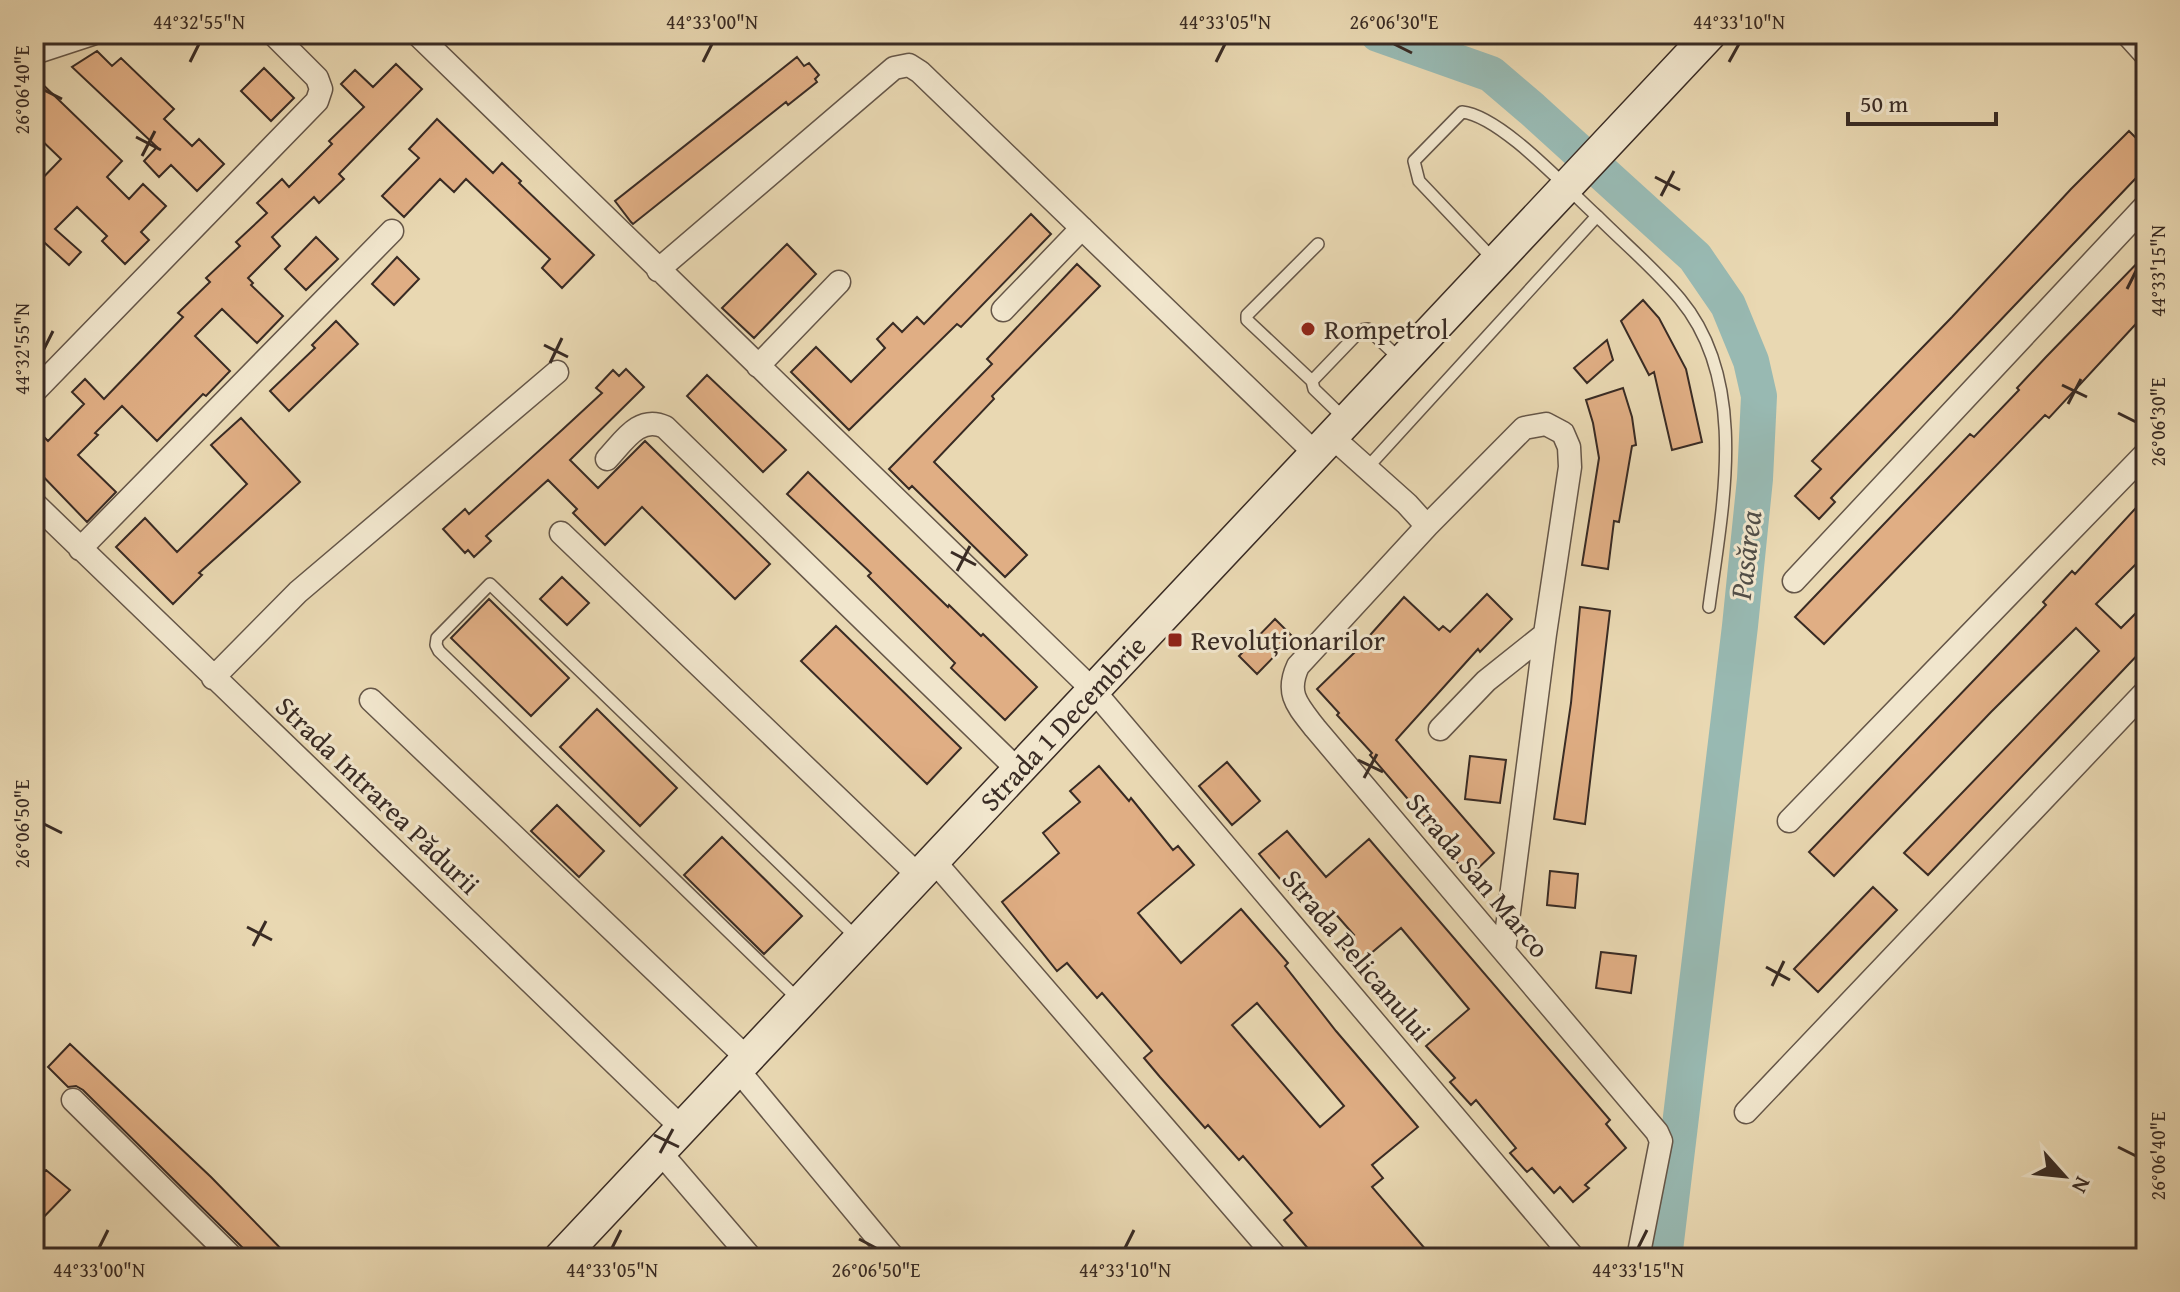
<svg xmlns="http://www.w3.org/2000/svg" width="2180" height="1292" viewBox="0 0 2180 1292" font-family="'Gentium Book Plus',serif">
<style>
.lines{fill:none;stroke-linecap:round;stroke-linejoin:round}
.river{stroke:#98b9b2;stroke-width:36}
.building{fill:#e0ae84;stroke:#392b24;stroke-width:2;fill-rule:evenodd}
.lane-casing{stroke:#655648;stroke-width:14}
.street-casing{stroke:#655648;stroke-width:25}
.secondary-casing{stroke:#392b24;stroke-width:35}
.lane{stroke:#f1e6cd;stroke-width:11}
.street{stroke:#f1e6cd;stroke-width:22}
.secondary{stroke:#f1e6cd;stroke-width:32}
.ticks{fill:none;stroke:#392b24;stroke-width:3}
.poi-dot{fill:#8f2418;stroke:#f1e6cd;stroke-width:3}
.labels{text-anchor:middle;stroke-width:6;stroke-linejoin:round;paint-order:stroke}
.poi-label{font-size:28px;fill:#392b24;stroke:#f1e6cd;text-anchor:start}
.street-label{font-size:28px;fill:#392b24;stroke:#f1e6cd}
.water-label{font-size:30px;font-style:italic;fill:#514e48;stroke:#f1e6cd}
.neatline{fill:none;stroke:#392b24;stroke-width:3}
.ticks-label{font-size:20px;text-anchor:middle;fill:#392b24}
</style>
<rect width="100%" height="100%" fill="#e9d8b2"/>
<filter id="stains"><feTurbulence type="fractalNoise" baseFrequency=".0025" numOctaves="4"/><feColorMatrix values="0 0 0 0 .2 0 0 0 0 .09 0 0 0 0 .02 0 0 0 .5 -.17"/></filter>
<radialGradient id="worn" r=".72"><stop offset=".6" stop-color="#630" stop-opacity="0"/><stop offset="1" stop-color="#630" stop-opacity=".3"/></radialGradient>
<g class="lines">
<path class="river" d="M1378 34 1491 74 1532 109 1695 257 1728 305 1751 361 1759 396 1755 479 1740 626 1664 1258"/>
</g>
<path class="building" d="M97 51 112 66 121 58 174 109 164 119 192 146 199 139 224 164 197 191 171 165 159 177 144 161 157 147 72 67Z
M797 57 804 66 809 63 819 75 815 79 817 82 788 105 786 102 757 125 633 224 631 222 615 201Z
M396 64 422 89 339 174 344 179 319 203 314 197 272 237 280 246 248 278 253 283 251 285 283 316 257 343 222 309 195 336 230 371 206 396 203 394 157 441 122 406 95 433 98 435 78 455 116 492 87 522 34 467V443L42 435 48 441 84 404 72 392 85 379 104 399 183 317 178 313 210 282 206 278 240 246 236 242 267 213 257 203 282 179 289 187 332 144 329 141 364 107 341 84 355 70 373 87Z
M264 68 294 98 271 121 241 91Z
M34 76 122 161 107 177 129 199 143 184 166 206 141 232 149 240 125 264 102 241 107 236 77 207 55 229 81 252 69 265 34 233V187L61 159 34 133Z
M437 119 493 173 502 163 521 181 519 183 594 255 562 288 542 268 550 259 466 179 454 192 440 179 404 217 382 196 419 158 409 149Z
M2129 131 2146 148V185L2137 177 1831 498 1835 502 1819 519 1795 496 1821 469 1812 461 1952 317 2071 189Z
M1031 214 1051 234 961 327 957 324 849 430 791 372 816 347 851 382 885 348 877 339 893 323 902 332 917 317 924 324Z
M316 237 338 259 306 290 285 269Z
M787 244 816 274 754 338 722 308Z
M2146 254V313L2049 418 2045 415 1824 644 1795 617 1970 434 1974 437 2019 390 2017 388 2046 357Z
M397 257 419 279 394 305 372 284Z
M1077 264 1100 286 992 396 994 399 934 462 1027 555 1005 577 912 486 909 489 889 469 992 364 987 359Z
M1643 300 1659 318 1686 369 1702 442 1672 450 1654 372 1649 375 1621 321Z
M336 321 358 344 289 411 270 391 315 348 312 345Z
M1607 340 1613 360 1587 383 1574 368Z
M626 369 644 387 570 460 598 488 645 441 770 564 735 599 642 507 605 545 573 513 577 509 548 480 486 536 491 541 474 557 468 550 465 553 443 529 465 509 469 514 562 430 602 393 596 388 613 370 619 376Z
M707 375 786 450 763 472 687 396Z
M1623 388 1632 417 1636 445 1632 446 1619 522 1614 521 1608 569 1582 565 1599 458 1593 423 1586 400Z
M241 418 300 482 199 573 202 575 173 604 116 547 145 518 177 552 247 484 211 445Z
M808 472 948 607 949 605 981 636 983 634 1037 687 1005 720 951 668 955 663 868 576 871 573 787 494Z
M2146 497V554L2096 604 2121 628 2146 603V646L1928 875 1904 853 2099 651 2076 628 1991 712 1834 876 1809 852 2046 605 2043 602 2072 571 2075 574Z
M562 577 589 603 567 625 540 599Z
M1487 594 1512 619 1480 652 1478 649 1396 740 1494 853 1469 877 1417 813 1419 812 1370 755 1372 753 1337 715 1339 713 1317 689 1355 652 1404 597 1439 630 1443 626 1450 632Z
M489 599 569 678 531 716 451 638Z
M1580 607 1610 611 1585 824 1554 819 1571 703Z
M1275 619 1293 637 1257 674 1239 656Z
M836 626 961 748 927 784 801 661Z
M597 709 677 788 640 826 560 747Z
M1470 756 1506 760 1500 803 1465 799Z
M1227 762 1260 801 1232 825 1199 786Z
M1099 766 1129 801 1131 798 1173 850 1178 846 1194 865 1138 913 1181 963 1241 909 1288 963 1285 966 1336 1031 1418 1127 1372 1165 1383 1178 1372 1187 1433 1258H1399L1391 1249 1381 1258H1316L1284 1220 1292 1213 1243 1156 1239 1160 1208 1125 1205 1128 1160 1077 1144 1058 1152 1051 1102 993 1097 998 1067 963 1057 971 1002 902 1059 853 1043 833 1080 802 1070 791ZM1257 1003 1344 1106 1320 1127 1232 1025Z
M557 805 604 851 579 877 531 831Z
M1287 831 1326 877 1369 839 1610 1120 1606 1124 1626 1148 1585 1185 1589 1188 1573 1202 1560 1187 1554 1193 1532 1168 1527 1172 1510 1153 1516 1148 1476 1100 1471 1105 1450 1082 1455 1078 1426 1046 1469 1009 1401 928 1357 965 1341 946 1354 935 1333 911 1325 919 1297 887 1291 892 1259 854Z
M722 837 802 916 764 954 684 875Z
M1550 871 1578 874 1575 908 1547 905Z
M1873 887 1897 910 1818 992 1794 969Z
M1601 952 1636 956 1631 993 1596 988Z
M70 1044 211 1177 290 1258H247L243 1248 83 1090 76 1086 68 1087 48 1067Z
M46 1170 70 1190 34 1227V1182Z"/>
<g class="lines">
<defs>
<path id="lane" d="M1495 261 1419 181 1414 161 1462 112C1501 116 1566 188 1597 216
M1312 381 1247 320V315L1318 244
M1345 419 1314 389 1312 381 1361 330 1368 329 1401 360
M1367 468 1597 216C1624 243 1655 269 1680 299 1750 383 1722 509 1709 607
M798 999 439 651 436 645 437 638 490 584 856 937"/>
<path id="street" d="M417 34 1094 691 1574 1258
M2127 34 2146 55
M34 53 92 34
M658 270 894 68 909 65 920 72 1316 454
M1003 310 1082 228
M758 366 839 282
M34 392 317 101 321 89 317 78 273 34
M1332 437 1407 504 1427 526 1298 666C1285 694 1298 706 1315 728L1657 1132 1661 1141 1638 1258
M607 459C624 441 639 415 665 427L1018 770
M34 503 683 1129
M1427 526 1524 428 1546 424 1563 433 1569 447 1570 467 1545 634 1504 951
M561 533 919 876
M80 549 392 231
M1794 581 2146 205
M213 678 298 592 557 372
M371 700 748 1059
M1440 729 1486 681 1545 634
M1789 821 2146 453
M934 861 1277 1258
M738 1070 894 1258
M73 1100 233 1258
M1746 1112 2146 691
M660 1152 751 1258"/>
<g id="secondary">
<path id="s1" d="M560 1258 1710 34"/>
</g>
</defs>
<use href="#lane" class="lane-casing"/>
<use href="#street" class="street-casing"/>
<use href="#secondary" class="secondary-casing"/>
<use href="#lane" class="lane"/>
<use href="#street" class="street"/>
<use href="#secondary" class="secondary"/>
</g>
<path class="ticks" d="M1394 44 1412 53M190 62 199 44M703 62 712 44M1216 62 1225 44M1729 62 1739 44M44 90 62 99M136 137 161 150M142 156 155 131M1655 177 1680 190M1661 196 1674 171M2127 289 2136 271M544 345 568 357M44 349 53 331M550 363 562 338M2062 385 2087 397M2068 404 2081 379M2118 413 2136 422M951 552 976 565M957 571 970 546M1358 760 1383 772M1364 778 1377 754M44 824 62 833M247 927 272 940M253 946 266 921M1766 967 1790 980M1772 986 1784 961M654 1135 679 1147M2118 1147 2136 1156M660 1153 673 1129M859 1239 876 1248M99 1248 108 1230M612 1248 621 1230M1125 1248 1134 1230M1638 1248 1647 1230"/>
<g class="poi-dot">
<circle cx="1308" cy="329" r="8"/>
<rect x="1167" y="632" width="16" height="16" rx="4"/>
</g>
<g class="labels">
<g class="poi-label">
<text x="1324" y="339">Rompetrol</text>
<text x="1191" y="650">Revoluționarilor</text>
</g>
<g class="street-label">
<text dy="10" stroke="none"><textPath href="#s1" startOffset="734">Strada 1 Decembrie</textPath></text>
<text transform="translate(378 795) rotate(44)" y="10">Strada Intrarea Pădurii</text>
<text transform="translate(1478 875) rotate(50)" y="10">Strada San Marco</text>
<text transform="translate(1357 955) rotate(50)" y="10">Strada Pelicanului</text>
</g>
<g class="water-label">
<text transform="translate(1746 555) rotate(-83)" y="10">Pasărea</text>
</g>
</g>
<rect width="2180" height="1292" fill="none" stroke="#e9d8b2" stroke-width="88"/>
<g transform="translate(2064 1176) rotate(117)" stroke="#f1e6cd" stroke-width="6" paint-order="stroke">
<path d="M0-6L14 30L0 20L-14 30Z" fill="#392b24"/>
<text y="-12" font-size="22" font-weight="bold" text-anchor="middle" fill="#392b24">N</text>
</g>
<path d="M1848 112v12h148v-12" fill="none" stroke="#392b24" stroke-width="4"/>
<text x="1860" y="112" font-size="24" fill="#392b24" stroke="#f1e6cd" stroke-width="6" paint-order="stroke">50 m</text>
<rect x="44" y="44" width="2092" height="1204" class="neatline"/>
<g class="ticks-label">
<text x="199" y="29">44°32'55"N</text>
<text x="712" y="29">44°33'00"N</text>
<text x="1225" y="29">44°33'05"N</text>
<text x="1394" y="29">26°06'30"E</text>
<text x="1739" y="29">44°33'10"N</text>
<text transform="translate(22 90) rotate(-90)" y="7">26°06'40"E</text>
<text transform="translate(2158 271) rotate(-90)" y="7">44°33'15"N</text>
<text transform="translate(22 349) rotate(-90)" y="7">44°32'55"N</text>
<text transform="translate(2158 422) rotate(-90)" y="7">26°06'30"E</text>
<text transform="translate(22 824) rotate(-90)" y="7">26°06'50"E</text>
<text transform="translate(2158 1156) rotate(-90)" y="7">26°06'40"E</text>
<text x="99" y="1277">44°33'00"N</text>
<text x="612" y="1277">44°33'05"N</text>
<text x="876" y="1277">26°06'50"E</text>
<text x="1125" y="1277">44°33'10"N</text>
<text x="1638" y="1277">44°33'15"N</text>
</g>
<rect width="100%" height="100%" filter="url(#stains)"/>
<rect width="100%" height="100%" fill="url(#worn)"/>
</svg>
